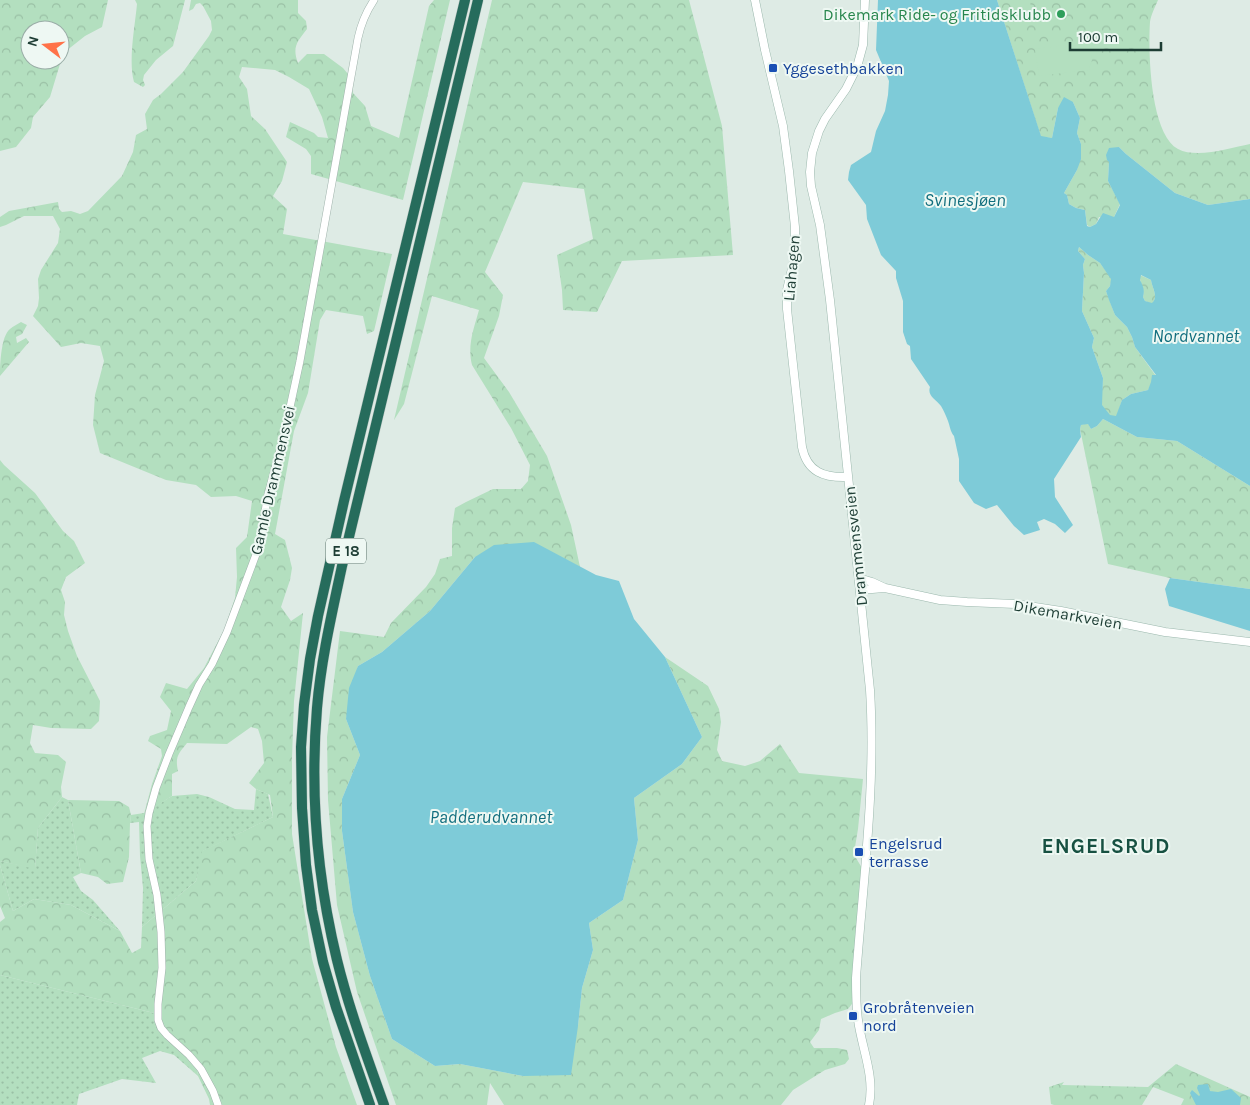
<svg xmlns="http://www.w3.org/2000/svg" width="1250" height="1105" viewBox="0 0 1250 1105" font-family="Karla,sans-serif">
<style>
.grass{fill:url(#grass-dots)}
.forest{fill:url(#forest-crowns);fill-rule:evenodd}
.green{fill:#b3dfbf}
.water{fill:#7ecbd8;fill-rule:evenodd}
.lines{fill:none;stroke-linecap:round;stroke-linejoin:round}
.tertiary-casing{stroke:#a0b3ac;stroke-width:8}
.secondary-casing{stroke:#9bb8ad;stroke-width:9}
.motorway-casing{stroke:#bbc5c2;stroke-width:11}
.tertiary{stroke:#fff;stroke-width:7}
.secondary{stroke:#fff;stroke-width:8}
.motorway{stroke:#266c5c;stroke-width:10}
.leisure-dot{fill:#2e9e5b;stroke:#eef8f3;stroke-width:2}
.transit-dot{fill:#1a4fb4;stroke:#eef8f3;stroke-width:2}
.labels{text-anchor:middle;stroke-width:4;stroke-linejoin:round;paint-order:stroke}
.shield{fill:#eef8f3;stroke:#5c756d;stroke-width:1}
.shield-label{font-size:15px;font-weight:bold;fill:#1d3d34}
.leisure-label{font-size:16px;fill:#27864d;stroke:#eef8f3;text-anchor:end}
.transit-label{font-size:16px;fill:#164399;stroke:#eef8f3;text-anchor:start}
.street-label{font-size:16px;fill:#1d3d34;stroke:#eef8f3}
.water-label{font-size:18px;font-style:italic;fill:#116e7e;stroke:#eef8f3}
.district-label{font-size:21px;font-weight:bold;letter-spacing:1px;fill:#175142;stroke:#eef8f3}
</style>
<defs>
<pattern id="grass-dots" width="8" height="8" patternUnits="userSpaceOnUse" patternTransform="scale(1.25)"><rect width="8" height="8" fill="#b3dfbf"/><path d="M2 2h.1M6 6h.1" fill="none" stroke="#9ac0a5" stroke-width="1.8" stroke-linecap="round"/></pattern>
<pattern id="forest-crowns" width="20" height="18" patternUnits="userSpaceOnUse" patternTransform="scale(1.25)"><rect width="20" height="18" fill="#b3dfbf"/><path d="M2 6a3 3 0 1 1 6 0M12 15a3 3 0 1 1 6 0" fill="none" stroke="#9ac0a5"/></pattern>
</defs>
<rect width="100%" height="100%" fill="#deebe5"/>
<path class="grass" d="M256 789 268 794 273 817 203 851 196 881 142 927 143 888 140 856 139 822 130 823 131 815 144 813 172 796 197 794 209 797 235 809 254 810Z
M62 797 68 800 81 873 73 877 81 891 93 900 120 931 71 905 34 899 13 911 0 865V861L35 868 38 828Z
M0 975 158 1014 196 1060 198 1076 174 1055 160 1051 142 1058 156 1083 122 1079 79 1094 77 1105H0Z"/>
<path class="forest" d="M0 0H108L102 27 85 36 66 51 60 64 50 97 33 117 31 128 16 147 0 151ZM30 30H60V60H30Z
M135 0H185L173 46 156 60 144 75 143 80 145 85 143 87 134 82C128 61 135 26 137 4Z
M191 0H298V13L306 21 307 29C297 42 292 47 298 63L307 54H324L343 68 348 74 353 93 365 106 371 126 399 138 429 6 434 0H450L403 200 311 174V156L306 149 286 137 290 122 314 133 318 137 328 138 322 117 309 89 289 77 275 70 242 67 239 77 247 89 251 116 265 129 287 162 282 181 273 196 287 209 283 234 392 254 374 331 367 334 363 316 326 310 320 320 308 393 294 431 275 534 285 540 292 568 290 580 281 607 291 621 303 613 294 701 292 758V834L312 959 336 1047 357 1105H210L209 1099 198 1076 196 1060 164 1031 158 1014 0 975V922L5 918 0 906V865L13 911 34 899 71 905 120 931 132 953 141 948 142 927 196 881 202 851 273 817 270 795 256 789 249 783 264 763 262 741 258 729 251 727 227 744 187 743C178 754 175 757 178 771L172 774V796L144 814 152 784 162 756 161 749 148 741 150 736 167 730 171 711 160 697 166 683 187 689 204 668 224 630 235 598 237 577 236 548 247 537 252 501 236 496 211 497 196 485 166 480 100 453 93 425 95 395 104 361 100 346 81 343 61 347 33 316 38 306 39 298 38 279 41 270 58 243 60 229 53 216H24L6 225 0 227V217L9 211 58 202 59 209 62 212 71 211 80 214 88 211 122 176 133 152 136 135 147 129 145 114 153 100 161 94 183 72 209 36 212 30 211 21 203 6 200 3 196 4 193 9 189 11Z
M492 0H689L722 126 733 255 622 261 597 312 563 310 562 290 557 255 593 239 584 189 523 182 485 272 503 295 499 316 484 358 509 392 547 456 571 525 580 567 568 561 475 557 430 611 382 652 358 666 346 719 360 755 342 799V831L353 912 370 976 392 1039 435 1066 460 1064 523 1076 578 1026 582 988 593 950 589 923 623 900 638 840 634 798 682 764 702 737 665 657 708 686 719 709 721 722 717 750 722 761 745 766 760 761 780 744 799 773 863 779 858 829 855 847 856 858 862 868 859 995 848 1009 835 1013 821 1019 819 1030 810 1042 814 1048H837L847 1050 849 1059 845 1064 825 1070 793 1090 781 1105H504L490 1083 487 1105H396L357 992 337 905 328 800 327 737 340 631 384 637 391 623 426 587 435 574 440 559 452 556V528L455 508 466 502 493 489H521L528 481 530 465 511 428 472 365C467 345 474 328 479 310L432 296 404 404 394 420Z
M997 0H1158C1155 7 1151 15 1150 22 1148 51 1150 134 1178 149 1197 159 1230 148 1250 144V199L1208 205 1175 193 1126 154 1119 147 1109 162 1108 181 1120 204 1114 217H1099L1096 224 1090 227 1087 225 1085 210 1076 208 1069 204 1067 195 1064 193 1077 170 1081 144 1077 133 1080 118 1073 102 1058 108 1052 138 1041 137Z
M1079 247 1088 255 1100 263 1112 279 1110 286 1106 291 1115 315 1127 327 1132 337 1135 347 1156 376 1148 390 1131 394 1122 400 1117 416H1110L1101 405 1103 378 1092 347 1094 338 1082 311 1084 273 1083 265 1085 259 1078 251Z
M1140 275 1151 280C1152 288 1159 297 1152 304L1145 301 1143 297C1145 289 1139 283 1140 275Z
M21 322 27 325 22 334 16 337 17 343 26 338 29 342 0 376C0 364 1 336 10 329 13 326 18 324 21 322Z
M1103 419 1137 437 1177 441 1250 486V589L1170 578 1108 564 1080 429 1081 425 1088 423 1091 429 1097 426Z
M0 460 4 465 35 493 63 531 74 541 85 563 66 577 61 590 65 602 64 615 68 631 77 656 100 701 99 721 91 729 51 728 33 725 30 743 35 753 58 755 66 762 61 787 62 797 38 828 35 869 0 861Z
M68 800 119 801 129 807 131 815 130 823 129 857 123 882 107 884 98 877 81 873Z
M1176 1064 1250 1097V1105H1240L1210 1091 1202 1105H1181L1184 1099 1153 1087 1142 1105H1054L1051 1104 1049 1087 1064 1082 1062 1085 1148 1087Z"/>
<path class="green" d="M1013 0H1030L1031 9 1016 13Z
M1089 42 1092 60 1089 70 1039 76 1035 49Z"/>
<path class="water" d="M878 0H997L1041 136 1052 138 1058 108 1064 97 1073 102 1080 118 1077 133 1081 144V159L1077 170 1064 193 1067 195 1069 204 1076 208 1085 210 1087 226 1090 227 1096 224 1103 213 1114 217 1120 205 1108 181 1109 162 1107 160 1106 155 1109 148 1119 147 1126 154 1175 193 1208 205 1250 199V486L1177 441 1137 437 1103 419 1097 426 1091 429 1088 424 1081 425 1080 429 1081 437 1054 479 1055 497 1073 525 1065 533 1055 524 1044 519 1037 522 1040 530 1024 535 1014 526 997 505 986 509 974 503 959 481V459L954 436C950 431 950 426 948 421 946 416 944 411 941 406 936 399 927 396 930 387L911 359 910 346 907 344 903 332V301L896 278V271L881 255 867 219 866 205 848 180 849 172 851 165 871 152 876 131 885 111 888 95 889 81 876 50ZM1079 247 1088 255 1100 263 1111 279 1110 286 1106 291 1109 300 1115 315 1127 327 1132 337 1135 347 1156 375H1152L1151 382 1148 390 1131 394 1122 400 1116 416 1110 415 1102 405 1103 378 1092 347 1094 338 1082 311 1084 273 1083 265 1085 259 1078 251ZM1141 275 1151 280C1152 288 1159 297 1152 303L1145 301 1143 297C1145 290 1143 286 1140 280Z
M534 542 596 575 619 581 634 619 665 657 702 737 682 764 634 798 638 840 623 900 589 923 593 950 582 988 578 1026 571 1075 523 1076 460 1064 435 1066 392 1039 370 976 353 912 342 831V799L360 755 346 719 349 688 358 666 382 652 430 611 475 557 494 545Z
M1170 578 1250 589V631L1169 606 1165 589Z
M1208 1084 1210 1091 1218 1092 1231 1089 1241 1098 1240 1105H1196L1190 1093 1192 1090 1199 1096 1200 1095 1197 1088 1198 1085Z"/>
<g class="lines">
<defs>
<path id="tertiary" d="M218 1105 213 1091 201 1069 189 1055 167 1035 161 1028 158 1020V1004L162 968 161 932 157 895 149 859 147 826 149 813 156 788 169 754 189 707 199 685 212 664 227 632 261 541 267 498 284 435 300 361 358 38C361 24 366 12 374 0"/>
<path id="secondary" d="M755 0 765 50 783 126 789 171 795 227V248L794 260 787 290V309L802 447C807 472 824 478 848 477
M865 0 863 45 857 67 846 89 825 119 819 131 812 153 810 172 811 186 820 225 830 300 870 690C876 786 863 882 856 978 856 992 856 1006 858 1020 862 1049 875 1076 869 1105
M859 580 862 579 872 582 885 588 940 600 967 602 1015 604 1061 611 1165 632 1250 642
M860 590 884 588"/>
<path id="motorway" d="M370 1105 336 1007 323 962 312 910 306 865 302 808 301 747 304 705 310 659 318 616 344 501 465 0
M384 1105C367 1057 349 1009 337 960 317 878 310 793 317 708 321 660 332 613 342 566L478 0"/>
</defs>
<use href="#tertiary" class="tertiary-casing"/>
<use href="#secondary" class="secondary-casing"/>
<use href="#motorway" class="motorway-casing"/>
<use href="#tertiary" class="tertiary"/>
<use href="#secondary" class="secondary"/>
<use href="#motorway" class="motorway"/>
</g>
<circle class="leisure-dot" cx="1061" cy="14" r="5"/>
<g class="transit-dot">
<rect x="768" y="63" width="10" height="10" rx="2.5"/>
<rect x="854" y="847" width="10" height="10" rx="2.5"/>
<rect x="848" y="1011" width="10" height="10" rx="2.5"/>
</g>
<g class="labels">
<rect class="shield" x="326" y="538.5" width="40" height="25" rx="4"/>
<g class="shield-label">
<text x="346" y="556">E 18</text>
</g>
<g class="leisure-label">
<text x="1051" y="20">Dikemark Ride- og Fritidsklubb</text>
</g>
<g class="transit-label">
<text x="783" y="74">Yggesethbakken</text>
<text x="869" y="849">Engelsrud<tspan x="869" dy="18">terrasse</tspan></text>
<text x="863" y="1013">Grobråtenveien<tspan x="863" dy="18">nord</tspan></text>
</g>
<g class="street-label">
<text transform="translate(791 268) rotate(-85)" y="6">Liahagen</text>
<text transform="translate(272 480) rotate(-77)" y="6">Gamle Drammensvei</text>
<text transform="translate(855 546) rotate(-96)" y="6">Drammensveien</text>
<text transform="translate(1068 614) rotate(10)" y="6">Dikemarkveien</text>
</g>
<g class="water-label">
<text x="965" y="206">Svinesjøen</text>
<text x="1196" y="342">Nordvannet</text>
<text x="491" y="823">Padderudvannet</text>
</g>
<g class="district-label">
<text x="1106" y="853">ENGELSRUD</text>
</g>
</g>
<g transform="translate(45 45) rotate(286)"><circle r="24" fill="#eef8f3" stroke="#9aada7"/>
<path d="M0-4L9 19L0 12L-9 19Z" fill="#ff7248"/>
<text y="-8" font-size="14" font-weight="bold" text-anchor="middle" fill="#1d3d34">N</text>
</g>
<path d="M1070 42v8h91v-8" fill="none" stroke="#1d3d34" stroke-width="2.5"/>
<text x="1078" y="42" font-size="15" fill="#1d3d34" stroke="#eef8f3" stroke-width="4" paint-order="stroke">100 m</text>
</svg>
